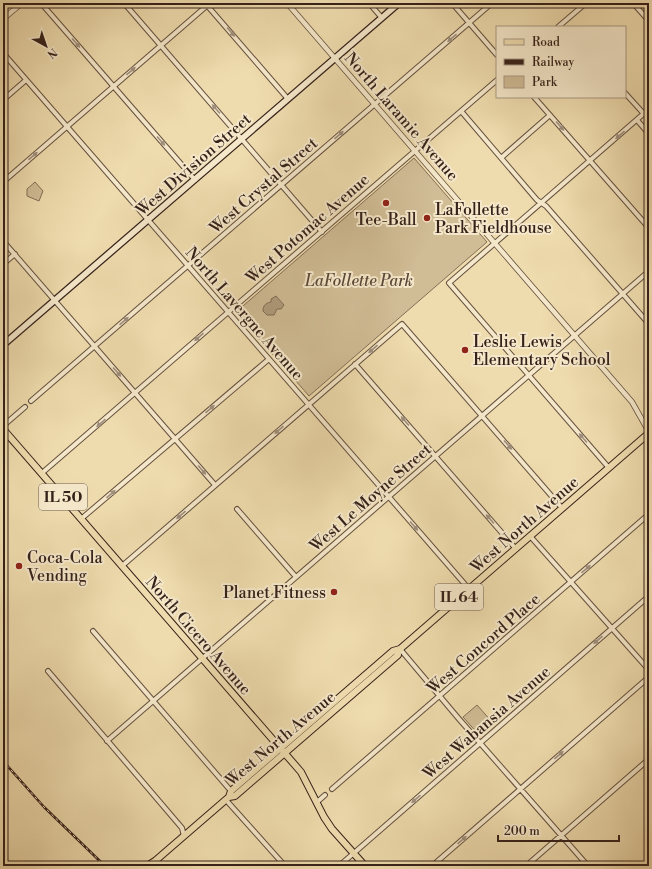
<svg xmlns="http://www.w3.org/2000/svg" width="652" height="869" viewBox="0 0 652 869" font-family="'Libre Bodoni',serif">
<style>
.green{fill:#d0bc95;stroke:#836e58}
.water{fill:#b09c7c;stroke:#7f6b55}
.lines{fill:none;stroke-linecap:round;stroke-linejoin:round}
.minor-casing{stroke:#64503f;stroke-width:6}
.tertiary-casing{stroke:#64503f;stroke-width:6}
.secondary-casing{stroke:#36211a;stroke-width:8}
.primary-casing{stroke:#36211a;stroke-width:8}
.minor{stroke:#f5e8ca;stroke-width:4}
.tertiary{stroke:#f5e8ca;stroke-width:4.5}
.secondary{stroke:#f5e8ca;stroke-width:5.5}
.primary{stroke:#efdcae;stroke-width:6}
.rail-casing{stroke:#36211a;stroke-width:2.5}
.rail{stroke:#f5e8ca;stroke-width:1;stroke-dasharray:3;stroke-linecap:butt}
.oneway{fill:#9f8e7b}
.poi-dot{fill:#8f2418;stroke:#f5e8ca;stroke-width:1.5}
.labels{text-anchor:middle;stroke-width:4;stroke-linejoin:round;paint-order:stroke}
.shield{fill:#f5e8ca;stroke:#6f5d4f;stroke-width:1}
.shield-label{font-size:15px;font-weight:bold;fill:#36211a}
.street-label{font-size:16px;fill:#36211a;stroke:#f5e8ca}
.poi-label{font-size:16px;fill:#36211a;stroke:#f5e8ca;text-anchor:start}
.park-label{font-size:16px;font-style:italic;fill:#5c4839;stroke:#f5e8ca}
</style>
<rect width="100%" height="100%" fill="#efdcae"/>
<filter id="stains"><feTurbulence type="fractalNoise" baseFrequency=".005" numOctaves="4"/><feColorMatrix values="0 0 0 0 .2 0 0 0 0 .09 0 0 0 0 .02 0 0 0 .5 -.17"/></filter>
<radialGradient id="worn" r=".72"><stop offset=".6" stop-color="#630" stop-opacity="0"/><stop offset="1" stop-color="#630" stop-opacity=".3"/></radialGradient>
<path class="green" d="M414 158 487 242 309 396 236 312Z
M35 182 43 191 39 201 27 196V189Z
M477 705 493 723 479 735 463 717Z"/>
<path class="water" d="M276 296 284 305 281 309H277L274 315H267L263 311C263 305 266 303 271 302V299Z"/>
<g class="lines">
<defs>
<path id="minor" d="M41 3 195 180
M124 3 322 232
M205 3 288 99
M369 3 382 18
M452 3 497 55
M633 3 649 21
M558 27 586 3
M3 53 469 589
M625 93 644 114
M534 97 649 228
M3 100 26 80
M461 111 537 200 546 206 649 324
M637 120 649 134
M501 158 550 115
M3 182 210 3
M3 241 215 485
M3 264 15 254
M355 364 516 549
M31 401 492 3
M3 426 25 407
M609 468 449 283 649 109
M42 473 497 80
M237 509 296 577
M81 519 269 359
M530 536 649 670
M122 566 402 324 562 508
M93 631 231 791
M400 649 459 719 588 866
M48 671 182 828 184 836
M107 741 649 271
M332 789 649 514
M226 800 285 866
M316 803 325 795
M339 866 649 596
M432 866 649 677
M526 866 649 759"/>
<path id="tertiary" d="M287 3 632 402 649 432
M3 19 22 3"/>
<path id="secondary" d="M3 345 399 3"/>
<path id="primary" d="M3 429 301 772 324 817 332 829 365 866
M229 797 235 796 398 655V651
M147 866 155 861 229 797 231 791 393 651 400 649 649 433"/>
</defs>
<use href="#minor" class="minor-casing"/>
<use href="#tertiary" class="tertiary-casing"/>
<use href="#secondary" class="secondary-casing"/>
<use href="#primary" class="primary-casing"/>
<use href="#minor" class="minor"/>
<use href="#tertiary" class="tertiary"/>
<use href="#secondary" class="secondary"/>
<use href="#primary" class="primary"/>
<defs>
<path id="rail" d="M3 761 44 807 105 866"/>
</defs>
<use href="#rail" class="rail-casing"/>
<use href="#rail" class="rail"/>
</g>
<defs><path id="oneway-solid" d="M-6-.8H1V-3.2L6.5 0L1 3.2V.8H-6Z"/></defs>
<g class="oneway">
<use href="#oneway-solid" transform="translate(231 32) rotate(49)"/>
<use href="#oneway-solid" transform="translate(452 38) rotate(139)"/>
<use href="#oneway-solid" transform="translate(76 43) rotate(49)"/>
<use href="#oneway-solid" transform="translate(131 71) rotate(-41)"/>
<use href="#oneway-solid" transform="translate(216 109) rotate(-131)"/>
<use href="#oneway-solid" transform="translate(560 126) rotate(49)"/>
<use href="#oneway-solid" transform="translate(339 135) rotate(-41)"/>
<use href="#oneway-solid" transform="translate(620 135) rotate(139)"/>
<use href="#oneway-solid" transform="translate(161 141) rotate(49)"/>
<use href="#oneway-solid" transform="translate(33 156) rotate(-41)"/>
<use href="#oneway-solid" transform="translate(124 321) rotate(-41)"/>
<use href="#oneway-solid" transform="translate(199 337) rotate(139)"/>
<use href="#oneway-solid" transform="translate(373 349) rotate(139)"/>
<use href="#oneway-solid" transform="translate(117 372) rotate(49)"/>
<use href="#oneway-solid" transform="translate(210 409) rotate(-41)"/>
<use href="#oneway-solid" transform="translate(405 421) rotate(-131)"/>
<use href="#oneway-solid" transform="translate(101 423) rotate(139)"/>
<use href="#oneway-solid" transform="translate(279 430) rotate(139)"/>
<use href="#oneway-solid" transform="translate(583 438) rotate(-131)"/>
<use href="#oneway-solid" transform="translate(508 445) rotate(49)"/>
<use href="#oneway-solid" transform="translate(202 470) rotate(49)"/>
<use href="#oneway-solid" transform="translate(111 494) rotate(-41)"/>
<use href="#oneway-solid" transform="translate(181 515) rotate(139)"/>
<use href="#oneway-solid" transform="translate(490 519) rotate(-131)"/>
<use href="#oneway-solid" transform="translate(414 526) rotate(49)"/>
<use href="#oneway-solid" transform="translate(586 569) rotate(-41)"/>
<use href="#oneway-solid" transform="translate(598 640) rotate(139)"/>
<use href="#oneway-solid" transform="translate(559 755) rotate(-41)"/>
<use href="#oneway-solid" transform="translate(416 799) rotate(139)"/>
<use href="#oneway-solid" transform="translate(462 840) rotate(-41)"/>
</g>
<g class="poi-dot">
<circle cx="386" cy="203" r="4"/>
<circle cx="427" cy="218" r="4"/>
<circle cx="465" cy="350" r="4"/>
<circle cx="19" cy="566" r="4"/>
<circle cx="334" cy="592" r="4"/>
</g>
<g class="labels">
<g class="shield">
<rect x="39" y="484" width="48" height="26" rx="3"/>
<rect x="435" y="584" width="48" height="26" rx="3"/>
</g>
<g class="shield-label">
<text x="63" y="502">IL 50</text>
<text x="459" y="602">IL 64</text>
</g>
<g class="street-label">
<text transform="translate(402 116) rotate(49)" y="6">North Laramie Avenue</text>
<text transform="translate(193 164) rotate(-41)" y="6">West Division Street</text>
<text transform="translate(263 185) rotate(-41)" y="6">West Crystal Street</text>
<text transform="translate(307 228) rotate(-41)" y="6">West Potomac Avenue</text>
<text transform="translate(245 313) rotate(49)" y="6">North Lavergne Avenue</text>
<text transform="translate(370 497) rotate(-41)" y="6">West Le Moyne Street</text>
<text transform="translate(524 524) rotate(-41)" y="6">West North Avenue</text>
<text transform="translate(199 635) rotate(49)" y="6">North Cicero Avenue</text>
<text transform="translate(483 643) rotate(-41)" y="6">West Concord Place</text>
<text transform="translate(486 722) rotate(-41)" y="6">West Wabansia Avenue</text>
<text transform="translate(280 738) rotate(-40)" y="6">West North Avenue</text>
</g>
<g class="poi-label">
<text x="435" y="215">LaFollette<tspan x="435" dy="18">Park Fieldhouse</tspan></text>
<text x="386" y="225" text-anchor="middle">Tee-Ball</text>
<text x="473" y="347">Leslie Lewis<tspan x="473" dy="18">Elementary School</tspan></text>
<text x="27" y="563">Coca-Cola<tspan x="27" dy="18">Vending</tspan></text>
<text x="326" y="598" text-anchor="end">Planet Fitness</text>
</g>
<g class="park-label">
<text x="359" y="286">LaFollette Park</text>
</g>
</g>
<rect width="652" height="869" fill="none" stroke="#efdcae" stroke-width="16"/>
<rect x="4" y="4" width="644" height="861" fill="none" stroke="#36211a" stroke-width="2"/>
<rect x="8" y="8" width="636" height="853" fill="none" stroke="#36211a"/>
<rect x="496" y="26" width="130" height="72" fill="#f5e8ca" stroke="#a99884"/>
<rect x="504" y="39" width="20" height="6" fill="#efdcae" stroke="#a99884"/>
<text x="532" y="46" font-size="12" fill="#36211a">Road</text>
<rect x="504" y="59" width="20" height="6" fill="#36211a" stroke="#a99884"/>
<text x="532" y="66" font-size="12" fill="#36211a">Railway</text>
<rect x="504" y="76" width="20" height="12" fill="#d0bc95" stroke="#a99884"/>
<text x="532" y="86" font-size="12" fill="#36211a">Park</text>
<g transform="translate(46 46) rotate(140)" stroke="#f5e8ca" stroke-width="3" paint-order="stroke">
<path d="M0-3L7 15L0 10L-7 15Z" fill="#36211a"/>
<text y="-6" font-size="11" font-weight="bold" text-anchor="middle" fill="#36211a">N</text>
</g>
<path d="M498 835v6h121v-6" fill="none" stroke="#36211a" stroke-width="2"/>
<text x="504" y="835" font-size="12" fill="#36211a" stroke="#f5e8ca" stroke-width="3" paint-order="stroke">200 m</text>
<rect width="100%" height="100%" filter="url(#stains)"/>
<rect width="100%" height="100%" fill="url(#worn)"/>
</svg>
